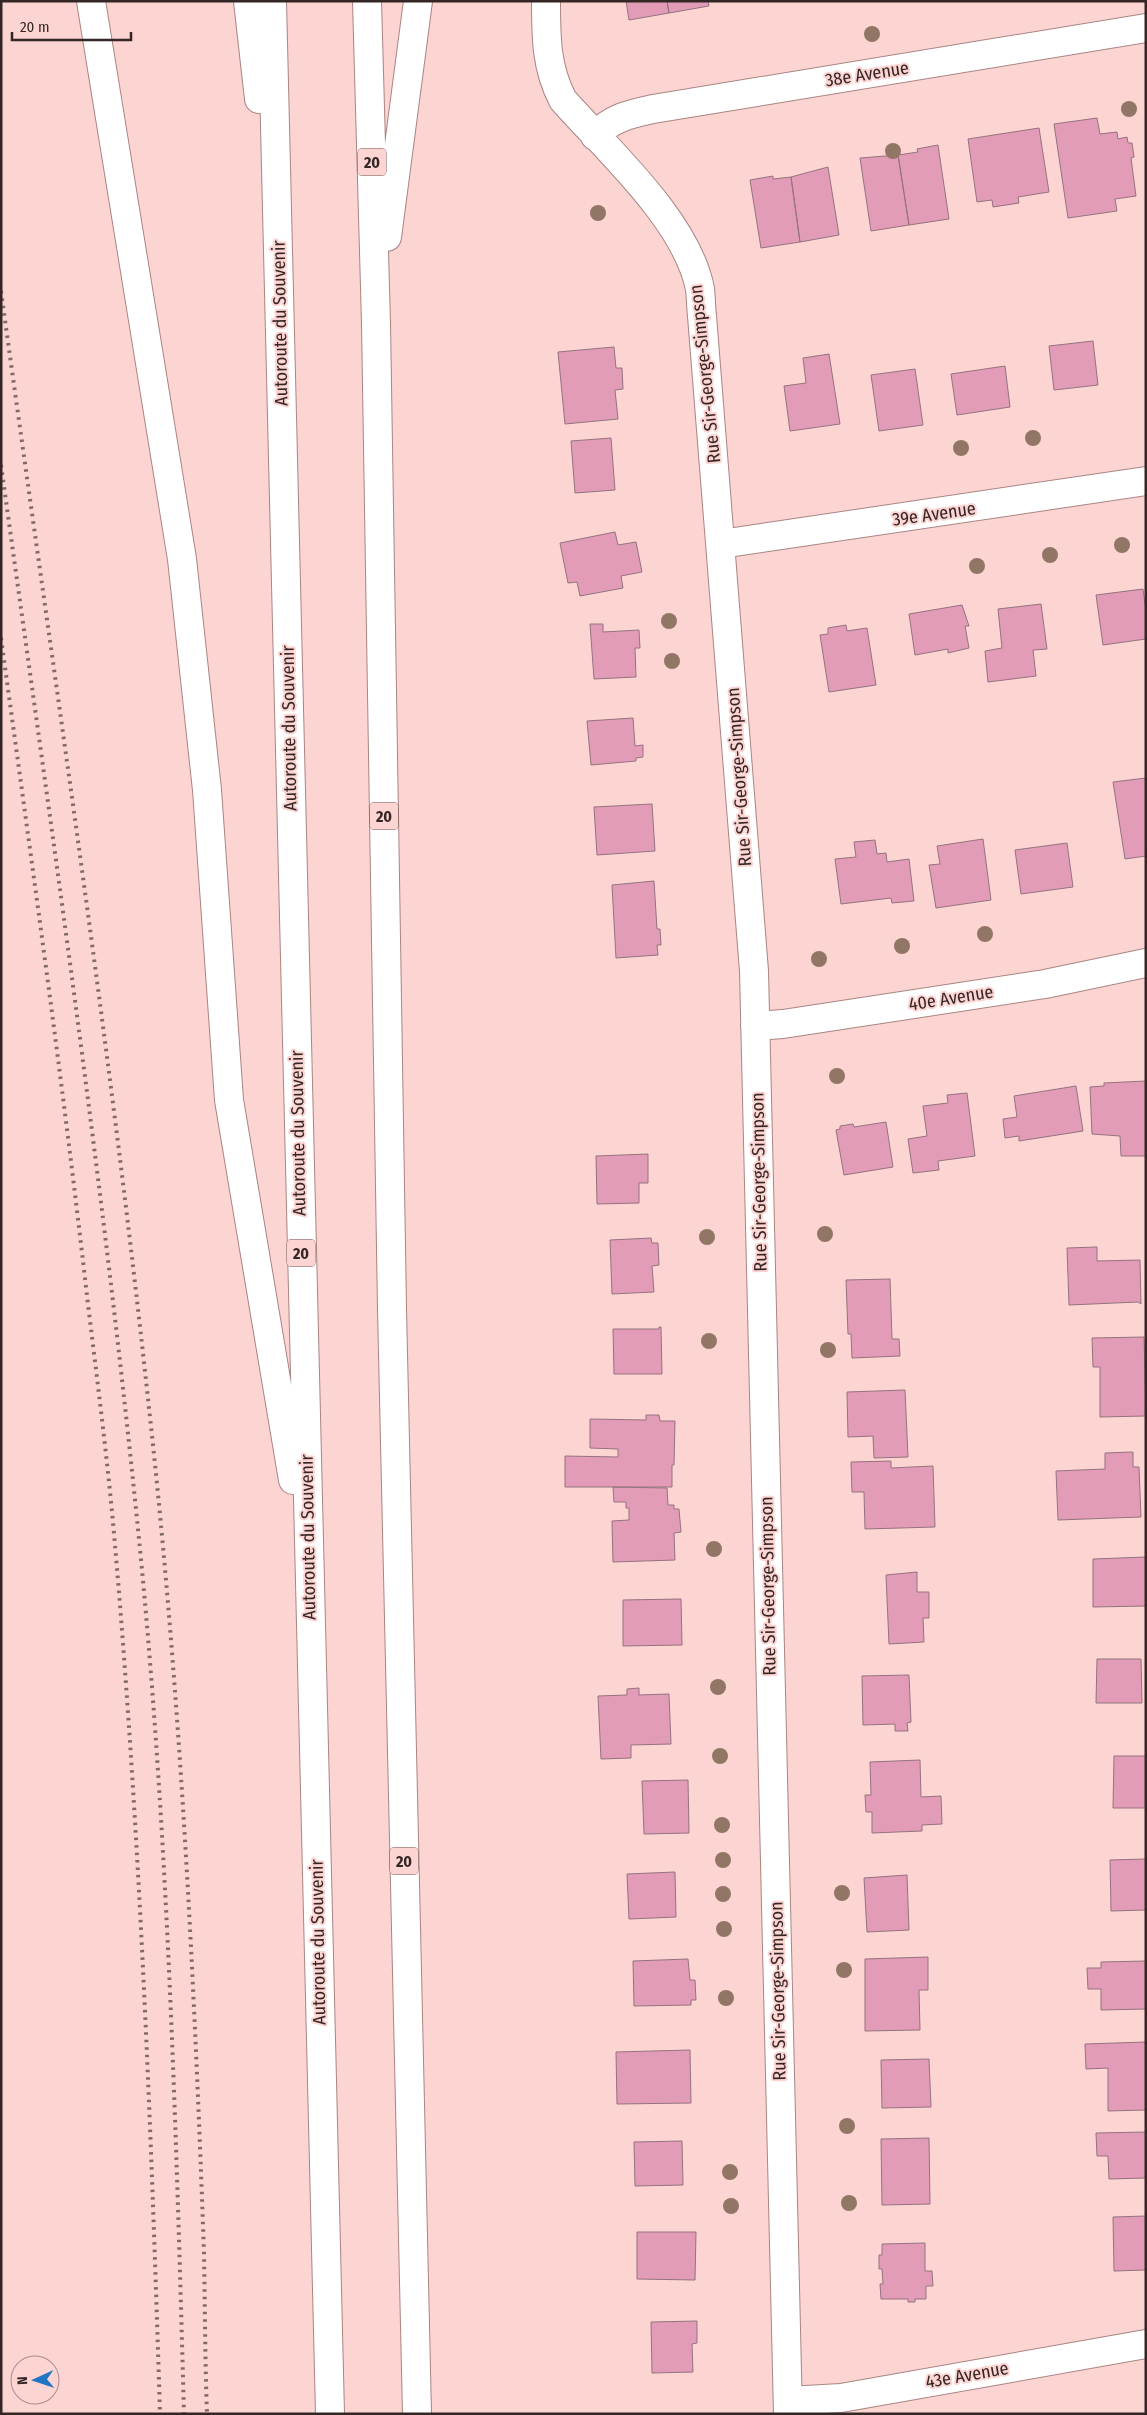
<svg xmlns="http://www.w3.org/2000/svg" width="1147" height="2415" viewBox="0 0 1147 2415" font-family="'Fira Sans Condensed',sans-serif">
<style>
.building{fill:#e39cb7;stroke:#94737e}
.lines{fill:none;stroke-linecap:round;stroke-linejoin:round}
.minor-casing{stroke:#a98583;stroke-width:30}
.motorway-casing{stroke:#a98583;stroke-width:30}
.minor{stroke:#fff;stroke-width:28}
.motorway{stroke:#fff;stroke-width:28}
.rail{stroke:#826a69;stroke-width:4;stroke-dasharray:2.5 5;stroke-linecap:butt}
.tree{fill:#917565}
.labels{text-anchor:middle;stroke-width:4;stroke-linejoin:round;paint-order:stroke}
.shield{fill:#fcd4d2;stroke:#705a59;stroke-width:1}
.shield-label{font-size:16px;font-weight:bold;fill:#342625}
.street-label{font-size:18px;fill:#342625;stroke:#fcd4d2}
</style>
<rect width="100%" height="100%" fill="#fcd4d2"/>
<path class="building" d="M626 1H667L669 13 629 20Z
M667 1H708L709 6 669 13Z
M1097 118 1100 134 1117 132 1118 139 1127 137 1128 143H1132L1134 157 1131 158 1136 196 1115 199 1117 211 1068 218 1054 124Z
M1039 128 1049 192 1018 197 1019 203 993 207 992 200 977 202 968 139Z
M938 145 949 219 909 225 898 155 918 152 917 149Z
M898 155 909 225 871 231 860 158Z
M828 167 839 235 800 242 791 177Z
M773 176V179L791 177 800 242 761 248 750 180Z
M1093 341 1098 385 1054 390 1049 346Z
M614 347 616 368H622L623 389 615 390 618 419 565 424 558 352Z
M829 354 840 424 790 431 784 386 806 383 803 358Z
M1005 366 1010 407 957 415 951 374Z
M915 369 923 425 879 431 871 375Z
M611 438 615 490 575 493 571 441Z
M615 532 618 545 636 542 642 572 621 576 623 588 580 596 577 582 568 583 560 543Z
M1143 589 1146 611V639L1103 645 1096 595Z
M1041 604 1047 649 1033 650 1036 676 988 682 985 651 1002 648 998 609Z
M962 605 969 626H965L969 648 948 653V649L915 655 909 614Z
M590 624H603V632L639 630 640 648H635L636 677 594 679Z
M846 625 847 631 867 628 876 685 829 692 820 635 828 634V628Z
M633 718 635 746 643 745V757L636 758V761L591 765 587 721Z
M1146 778V856L1125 859 1113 782Z
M652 804 655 851 597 855 594 807Z
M983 839 991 900 936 908 929 865 940 864 937 846Z
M875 840 877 854 886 853 887 862 909 859 914 901 892 903 891 898 841 904 835 859 856 857 854 842Z
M1067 843 1073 887 1021 894 1015 850Z
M654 881 657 929H660L661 945H657L658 955 616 958 612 885Z
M1146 1081V1156H1121L1120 1136 1092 1134 1090 1087 1104 1086V1083Z
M1076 1086 1083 1131 1019 1141V1136L1005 1138 1003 1119 1017 1117 1014 1096Z
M967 1093 975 1156 938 1161 939 1170 913 1173 908 1139 927 1136 923 1106 948 1103 947 1095Z
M886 1122 893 1167 844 1175 836 1130 840 1129V1126L853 1124 854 1127Z
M648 1154V1183H639V1203L597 1204 596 1156Z
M651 1238 652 1243H658L659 1265 652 1266 654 1292 612 1294 610 1240Z
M1097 1247V1261L1140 1260 1141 1304 1138 1302 1069 1305 1067 1248Z
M890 1279 892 1339H899L900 1356 852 1358 851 1334H848L846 1280Z
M659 1327H661L662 1374H614L613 1329H659Z
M1144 1337 1146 1416 1100 1417V1367H1093L1092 1338Z
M905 1390 908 1457 874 1458 873 1436 848 1437 847 1392Z
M646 1415H659L660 1421H675L674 1465H672V1487H565V1456L618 1457V1449L590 1448V1419L646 1420Z
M1133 1452V1467H1139L1141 1517 1058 1520 1056 1471 1105 1469V1453Z
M891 1461V1468L933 1466 935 1527 865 1529 864 1492H852L851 1462Z
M613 1487 667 1488 668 1505H674V1509H679L681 1532 674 1533 675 1560 613 1562 612 1521 629 1520V1508H626V1502H614Z
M1146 1557V1606L1093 1607V1559Z
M917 1572V1592H929V1618H923L924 1642 889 1644 886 1575Z
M681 1599 682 1645 623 1646V1600Z
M1097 1659H1141L1142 1703H1096Z
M909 1675 911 1722 907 1723 908 1731H895V1724L863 1725 862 1676Z
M639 1688V1695L669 1694 671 1744 631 1745V1758L601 1759 598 1696 627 1695V1689Z
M1114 1756H1146V1808H1113Z
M920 1760 921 1797 941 1796 942 1824 922 1825V1831L872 1833V1812H866L865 1795H871L870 1762Z
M688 1780 689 1833 644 1834 642 1781Z
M1146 1859V1910L1111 1911 1110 1860Z
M675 1872 676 1917 629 1919 627 1874Z
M907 1875 909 1930 867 1932 864 1878Z
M928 1957V1990H919L920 2030 865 2031V1959Z
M688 1959 690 1980H695L696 2000H691V2005L634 2006 633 1961Z
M1146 1961V2009L1101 2010V1989H1088L1087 1968H1101V1962Z
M1146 2042V2110L1108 2111V2068L1086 2069 1085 2044Z
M690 2050 691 2103 617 2104 616 2052Z
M929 2059 931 2107 882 2108 881 2060Z
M1146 2132V2178L1109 2179 1108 2156H1097L1096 2133Z
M929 2138 930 2204 882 2205 881 2139Z
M682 2141 683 2185 635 2186 634 2142Z
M1146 2216V2270L1114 2271 1113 2217Z
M637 2232H696L695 2280 637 2279Z
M925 2243V2271H932L933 2286H926V2299H915V2302H908V2299H881L880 2284H883L882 2269H879V2255H882V2244Z
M697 2321V2343L692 2344 693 2372 652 2373 651 2322Z"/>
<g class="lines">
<defs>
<path id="minor" d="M546 1C546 37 546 68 563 100 608 151 687 221 700 289 701 298 701 307 702 316L754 971 788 2414
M595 136C611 118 630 114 653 109L1146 28
M721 544 1146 481
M755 1026 783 1024 1045 984 1146 963
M788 2401 841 2398 1146 2344"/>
<path id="motorway" d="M91 1 182 559 207 790 229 1100 293 1480
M248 1 259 99
M272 1 330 2414
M367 1 376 323 392 1309 417 2414
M387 237 418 1"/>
</defs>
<use href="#minor" class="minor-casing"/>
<use href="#motorway" class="motorway-casing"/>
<use href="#minor" class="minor"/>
<use href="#motorway" class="motorway"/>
<path class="rail" d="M1 291C52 663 109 1035 149 1408 180 1688 194 1971 204 2253 205 2307 205 2360 207 2414
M1 465C51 826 104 1186 140 1549 168 1836 176 2125 184 2414
M1 638C31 857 62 1076 87 1296 97 1379 108 1462 115 1545 140 1834 151 2124 160 2414"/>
</g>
<g class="tree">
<circle cx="872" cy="34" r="8"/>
<circle cx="1129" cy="109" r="8"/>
<circle cx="893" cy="151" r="8"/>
<circle cx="598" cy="213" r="8"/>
<circle cx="1033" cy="438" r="8"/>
<circle cx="961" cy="448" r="8"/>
<circle cx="1122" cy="545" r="8"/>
<circle cx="1050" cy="555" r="8"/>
<circle cx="977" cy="566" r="8"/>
<circle cx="669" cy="621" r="8"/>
<circle cx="672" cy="661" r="8"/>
<circle cx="985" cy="934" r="8"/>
<circle cx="902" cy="946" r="8"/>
<circle cx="819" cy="959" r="8"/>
<circle cx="837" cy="1076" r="8"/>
<circle cx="825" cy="1234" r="8"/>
<circle cx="707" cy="1237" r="8"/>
<circle cx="709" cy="1341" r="8"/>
<circle cx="828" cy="1350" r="8"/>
<circle cx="714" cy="1549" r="8"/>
<circle cx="718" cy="1687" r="8"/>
<circle cx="720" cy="1756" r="8"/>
<circle cx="722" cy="1825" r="8"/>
<circle cx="723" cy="1860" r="8"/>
<circle cx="842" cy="1893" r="8"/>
<circle cx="723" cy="1894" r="8"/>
<circle cx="724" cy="1929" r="8"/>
<circle cx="844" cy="1970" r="8"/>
<circle cx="726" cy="1998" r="8"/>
<circle cx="847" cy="2126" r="8"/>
<circle cx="730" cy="2172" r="8"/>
<circle cx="849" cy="2203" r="8"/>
<circle cx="731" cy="2206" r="8"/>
</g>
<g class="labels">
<g class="shield">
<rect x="358" y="148.5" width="28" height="27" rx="4"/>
<rect x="370" y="802.5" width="28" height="27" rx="4"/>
<rect x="287" y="1239.5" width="28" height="27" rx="4"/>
<rect x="390" y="1847.5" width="28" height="27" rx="4"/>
</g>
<g class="shield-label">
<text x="372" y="168">20</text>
<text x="384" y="822">20</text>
<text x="301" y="1259">20</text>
<text x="404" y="1867">20</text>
</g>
<g class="street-label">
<text transform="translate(867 74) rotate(-9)" y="6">38e Avenue</text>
<text transform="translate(280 323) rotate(-91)" y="6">Autoroute du Souvenir</text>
<text transform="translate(705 374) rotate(-96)" y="6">Rue Sir-George-Simpson</text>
<text transform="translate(934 514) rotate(-8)" y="6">39e Avenue</text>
<text transform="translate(289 728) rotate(-91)" y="6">Autoroute du Souvenir</text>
<text transform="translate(739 777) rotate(-94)" y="6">Rue Sir-George-Simpson</text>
<text transform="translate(951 998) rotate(-9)" y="6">40e Avenue</text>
<text transform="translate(298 1133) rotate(-91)" y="6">Autoroute du Souvenir</text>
<text transform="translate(759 1182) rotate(-91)" y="6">Rue Sir-George-Simpson</text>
<text transform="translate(308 1537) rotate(-91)" y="6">Autoroute du Souvenir</text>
<text transform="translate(768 1586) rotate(-91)" y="6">Rue Sir-George-Simpson</text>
<text transform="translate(318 1942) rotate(-91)" y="6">Autoroute du Souvenir</text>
<text transform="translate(778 1991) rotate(-91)" y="6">Rue Sir-George-Simpson</text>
<text transform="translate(967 2375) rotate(-10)" y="6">43e Avenue</text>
</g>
</g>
<rect width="1147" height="2415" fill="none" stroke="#342625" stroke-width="5"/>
<g transform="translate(35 2380) rotate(267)"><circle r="24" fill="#fcd4d2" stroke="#ac8e8d"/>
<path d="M0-4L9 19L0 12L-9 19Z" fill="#2275c3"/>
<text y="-8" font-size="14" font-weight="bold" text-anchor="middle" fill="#342625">N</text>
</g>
<path d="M12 32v8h119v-8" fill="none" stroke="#342625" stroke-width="2.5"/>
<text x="20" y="32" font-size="15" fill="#342625" stroke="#fcd4d2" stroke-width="4" paint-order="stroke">20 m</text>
</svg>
